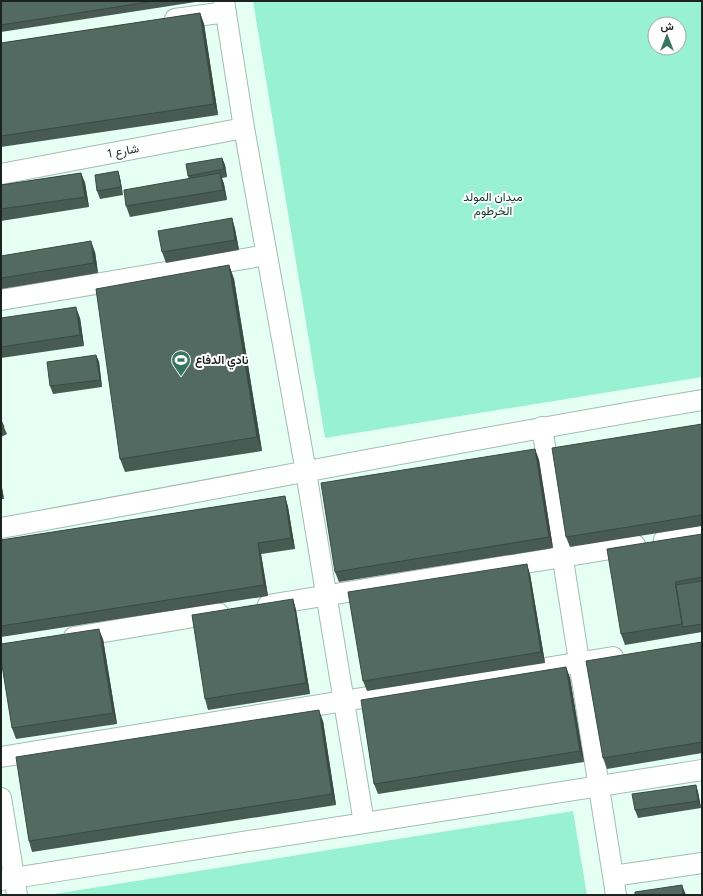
<svg xmlns="http://www.w3.org/2000/svg" width="703" height="896" viewBox="0 0 703 896" font-family="Figtree,Vazirmatn,sans-serif">
<style>
.green{fill:#98f1d2;fill-rule:evenodd}
.lines{fill:none;stroke-linecap:round;stroke-linejoin:round}
.street-casing{stroke:#a3bcb2;stroke-width:22}
.street{stroke:#fff;stroke-width:20}
.wall{fill:#475b54}
.shaded-wall{fill:#3a4a45}
.building{fill:#536a62;stroke:#3a4a45}
.labels{text-anchor:middle;stroke-width:4;stroke-linejoin:round;paint-order:stroke}
.street-label{font-size:12px;fill:#1a2320;stroke:#fff}
.park-label{font-size:12px;fill:#0a362a;stroke:#fff}
.poi-label{font-size:12px;font-weight:bold;fill:#1a2320;stroke:#fff;text-anchor:start}
</style>
<rect width="100%" height="100%" fill="#e5fff5"/>
<path class="green" d="M253 1H702V377L325 438ZM655 24H679V48H655Z
M573 811 587 895H48Z"/>
<g class="lines">
<defs>
<path id="street" d="M224 1 244 128 306 472 364 823
M175 19 226 12
M1 174 244 128
M1 300 267 255
M542 427 616 895
M1 528C235 486 468 439 702 400
M664 540 702 534
M268 605 635 545
M74 637 218 613
M1 757 613 657
M1 798 17 895
M613 876 702 863
M1 880 702 770"/>
</defs>
<use href="#street" class="street-casing"/>
<use href="#street" class="street"/>
</g>
<path class="wall" d="M1 1H202L1 32Z
M200 13 204 24 218 115 1 147V43Z
M222 158 225 165 227 177 222 178 224 184 227 200 130 217 126 206 189 179 188 176Z
M118 171 120 178 123 195 100 199 97 191Z
M81 173 85 183 89 207 1 221V185Z
M232 218 235 229 239 250 166 263 162 252Z
M95 252 98 273 1 289V256Z
M229 265 234 279 262 451 125 472 120 459Z
M1 318H80L84 346 1 358Z
M96 355 99 362 102 387 53 394 50 386Z
M1 420 7 434 1 437Z
M702 424V526L570 547 566 537Z
M535 449 539 460 553 548 339 582 335 572Z
M1 482 4 499H1Z
M285 496 288 507 295 549 261 554 268 596 1 637V540Z
M702 534V632L625 645 621 634Z
M530 574 545 663 367 691 363 681Z
M293 599 296 610 310 694 208 710 205 699Z
M103 639 117 724 16 739 12 728Z
M702 642V753L607 769 603 758Z
M566 667 570 678 584 762 378 794 374 784Z
M323 721 336 805 32 852 29 841Z
M696 785 698 792 701 808 638 818 635 810Z"/>
<path class="shaded-wall" d="M200 13 204 24 218 115 214 104Z
M222 158 225 165 227 177 224 169Z
M118 171 120 178 123 195 121 187Z
M81 173 85 183 89 207 85 197Z
M220 173 224 184 227 200 223 190Z
M232 218 235 229 239 250 235 240Z
M91 241 95 252 98 273 94 263Z
M229 265 234 279 262 451 257 437Z
M76 307 80 318 84 346 80 335Z
M96 355 99 362 102 387 100 380Z
M535 449 539 460 553 548 549 537Z
M1 482V483L4 499 1 492Z
M285 496 288 507 295 549 291 538Z
M258 543 261 554 268 596 264 585Z
M527 564 530 574 545 663 541 652Z
M293 599 296 610 310 694 306 683Z
M99 629 103 639 117 724 113 713Z
M566 667 570 678 584 762 580 751Z
M319 710 323 721 336 805 332 794Z
M696 785 698 792 701 808 698 801Z
M682 885 686 895H683Z"/>
<path class="building" d="M1 1H155L1 25Z
M200 13 214 104 1 136V43Z
M222 158 224 169 188 176 186 164Z
M118 171 121 187 97 191 95 175Z
M81 173 85 197 1 209V185Z
M220 173 223 190 126 206 124 190Z
M232 218 235 240 162 252 158 231Z
M91 241 94 263 1 278V256Z
M229 265 257 437 120 459 96 289Z
M76 307 80 335 1 347V318Z
M96 355 100 380 50 386 47 362Z
M1 420 4 427 1 428Z
M702 424V515L566 537 552 448Z
M535 449 549 537 335 572 321 483Z
M285 496 291 538 258 543 264 585 1 626V540Z
M702 534V577L675 582 682 624 621 634 607 549Z
M527 564 541 652 363 681 348 592Z
M702 581V624L683 627 676 585Z
M293 599 306 683 205 699 192 615Z
M99 629 113 713 12 728 1 659V644Z
M702 642V742L603 758 586 661Z
M566 667 580 751 374 784 361 700Z
M319 710 332 794 29 841 16 757Z
M696 785 698 801 635 810 632 794Z
M682 885 683 895H635V892Z"/>
<defs>
<symbol id="stadium-pin" viewBox="-11 -11 22 30"><path d="M0 17L-7.5 6A9.5 9.5 0 1 1 7.5 6Z" fill="#387662" stroke="#fff"/><path d="M0-5a6.5 5 0 1 0 0 10a6.5 5 0 1 0 0-10ZM-3.5-1.8h7v3.6h-7Z" fill="#fff"/></symbol>
</defs>
<g fill-rule="evenodd">
<use href="#stadium-pin" x="170" y="349" width="22" height="30"/>
</g>
<g class="labels">
<g class="street-label">
<text transform="translate(123 151) rotate(-11)" y="4">شارع 1</text>
</g>
<g class="park-label">
<text x="493" y="201">ميدان المولد<tspan x="493" dy="14">الخرطوم</tspan></text>
</g>
<g class="poi-label">
<text x="195" y="364">نادي الدفاع</text>
</g>
</g>
<rect width="703" height="896" fill="none" stroke="#1a2320" stroke-width="4"/>
<g transform="translate(667 36)"><circle r="19" fill="#ffffff" stroke="#a3a7a6"/>
<path d="M0-3L7 15L0 10L-7 15Z" fill="#387662"/>
<text y="-6" font-size="11" font-weight="bold" text-anchor="middle" fill="#1a2320">ش</text>
</g>
</svg>
